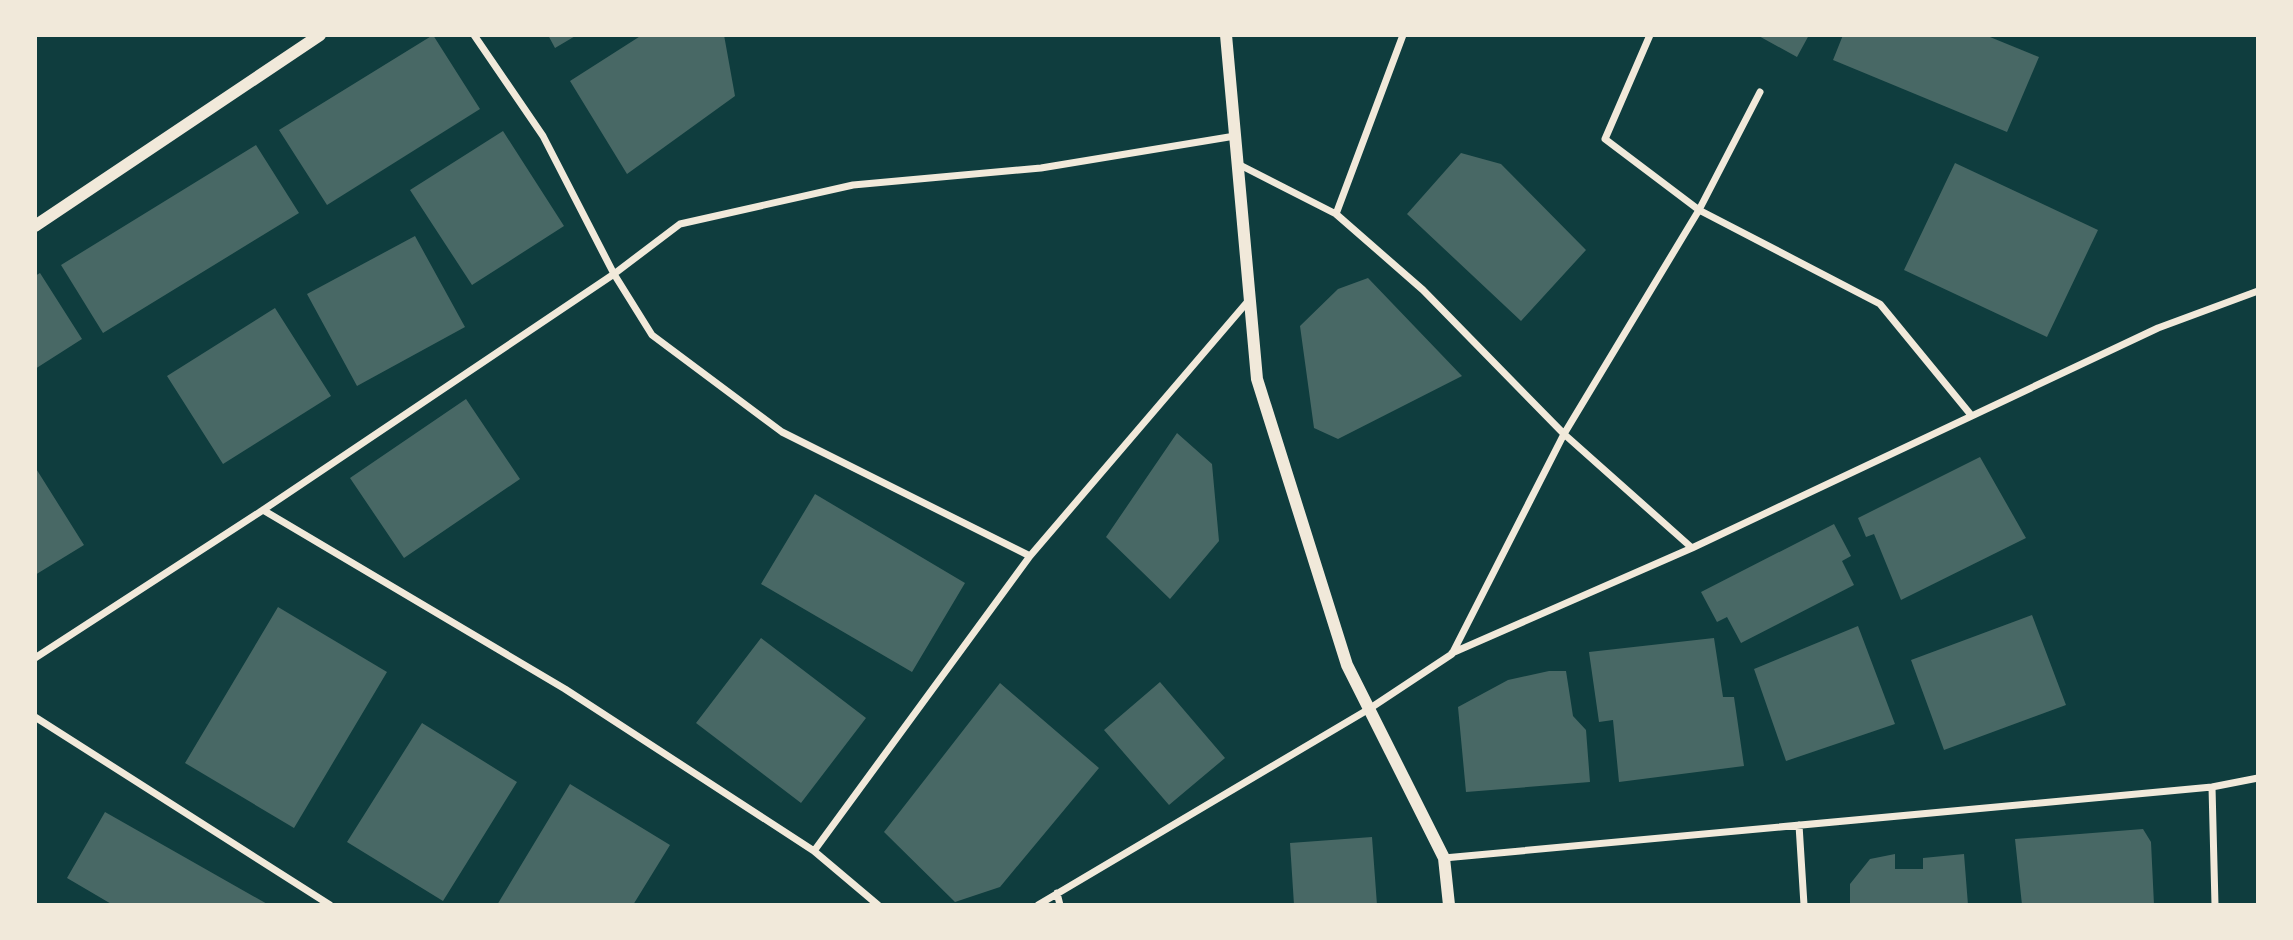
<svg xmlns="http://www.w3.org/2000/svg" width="2293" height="940" viewBox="0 0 2293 940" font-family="'Open Sans',sans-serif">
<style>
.building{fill:#486865}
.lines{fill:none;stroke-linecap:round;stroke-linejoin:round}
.minor{stroke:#f1e9da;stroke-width:7}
.tertiary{stroke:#f1e9da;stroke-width:12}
</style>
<rect width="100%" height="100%" fill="#0f3d3e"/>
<path class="building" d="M433 35 480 109 327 205 279 130Z
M548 35H577L555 48Z
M642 35H724L735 96 627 174 570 81Z
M1757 35H1809L1797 57Z
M1843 35H1985L2039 57 2007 132 1833 60Z
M503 131 564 226 472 285 410 190Z
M256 145 299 213 103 333 61 265Z
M1461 153 1501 164 1586 250 1521 321 1407 214Z
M1955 163 2098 230 2047 337 1904 270Z
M415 236 465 327 357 386 307 294Z
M40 273 82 339 35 369V276Z
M1368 278 1462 376 1338 439 1314 428 1300 326 1338 289Z
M275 308 331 396 223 464 167 376Z
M466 399 520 479 404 558 350 478Z
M1177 433 1212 464 1219 541 1170 599 1106 537Z
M1980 457 2026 538 1901 600 1874 534 1866 537 1858 518Z
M35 467 84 545 35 575Z
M815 494 965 583 912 672 761 584Z
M1834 524 1851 556 1842 561 1854 585 1741 643 1727 617 1717 622 1701 592Z
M278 607 387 672 294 828 185 763Z
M2032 615 2066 705 1944 750 1911 660Z
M1858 626 1895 724 1786 761 1754 669Z
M761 638 866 718 801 803 696 723Z
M1714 638 1723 697H1734L1744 766 1619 782 1613 720 1599 722 1589 652Z
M1549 671H1566L1573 716 1586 730 1590 782 1466 792 1458 707 1508 680Z
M1160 682 1225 758 1169 805 1104 730Z
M1000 683 1099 768 1000 887 955 902 884 832Z
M422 723 517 782 443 901 347 842Z
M570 784 670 845 633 905H497Z
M105 812 269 905H113L67 878Z
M2143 829 2151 842 2154 905H2022L2015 839Z
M1372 837 1377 905H1294L1290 843Z
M1895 854V869H1923V858L1964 854 1968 905H1850V884L1870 859Z"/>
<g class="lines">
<path class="minor" d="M474 35 543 136 614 274 652 335 782 432 1030 556
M1650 35 1605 139 1699 210 1880 304 1971 415
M1238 164 1336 214 1423 290 1564 434 1692 548
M1336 214 1403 35
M263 510 565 689 814 851 878 905
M1452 653 1692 548 2158 328 2258 291
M35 658 263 510 614 274 680 224 853 185 1041 168 1235 136
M35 717 330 905
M2212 787 2215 905
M1799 825 1804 905
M814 851 1030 556 1249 300
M1444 858 2212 787 2258 778
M1057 893 1060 905
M1038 905 1369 709 1452 654 1564 434 1699 210 1760 92"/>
<path class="tertiary" d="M1226 35 1257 379 1347 665 1444 858 1449 905
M35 226 320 35"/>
</g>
<rect width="2293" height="940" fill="none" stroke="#f1e9da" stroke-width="74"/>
</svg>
